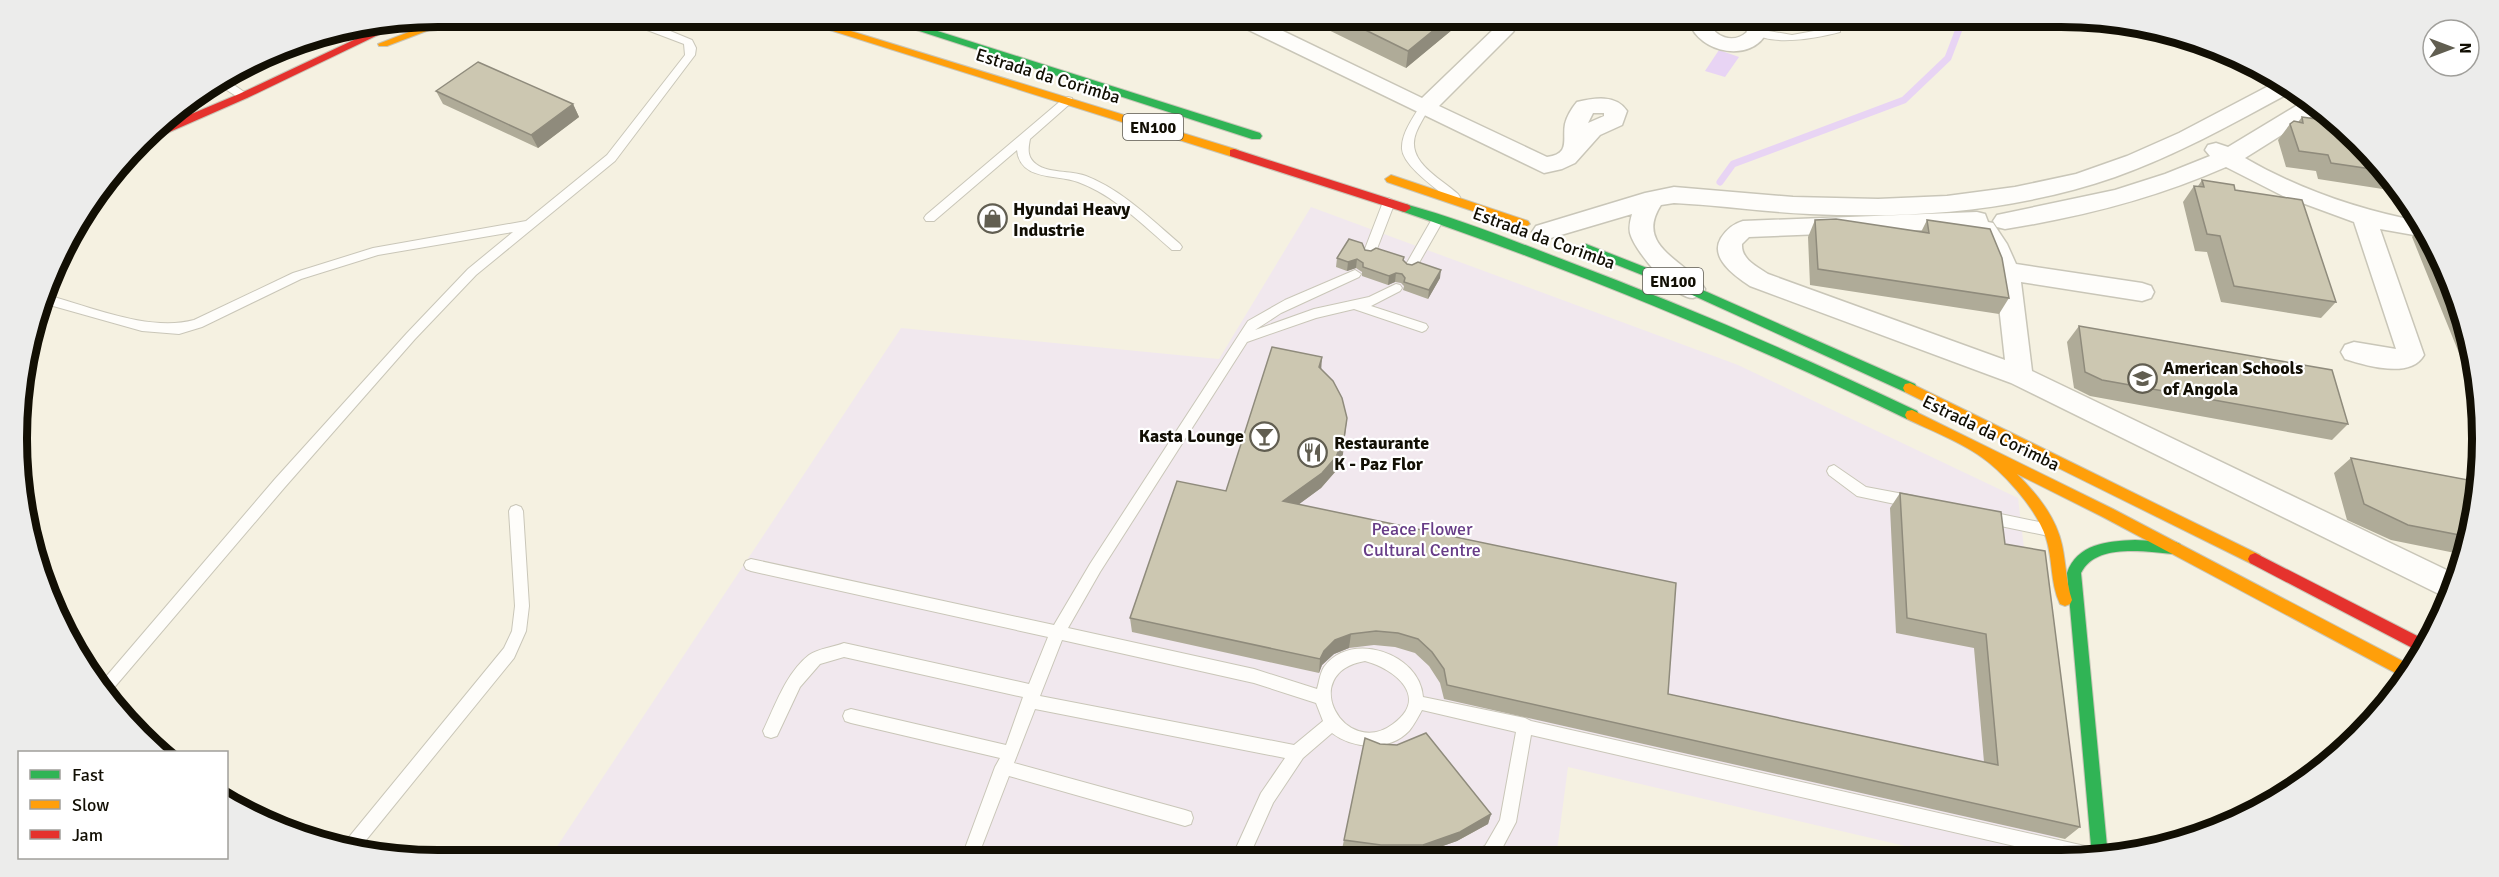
<svg xmlns="http://www.w3.org/2000/svg" width="2499" height="877" viewBox="0 0 2499 877" font-family="Signika,sans-serif">
<style>
.green{fill:#f1e8ee}
.water{fill:#e8d4f4}
.lines{fill:none;stroke-linecap:round;stroke-linejoin:round}
.stream{stroke:#e8d4f4;stroke-width:7}
.lane-casing{stroke:#c9c6b8;stroke-width:2}
.street-casing{stroke:#c9c6b8;stroke-width:3}
.fast-casing{stroke:#c9c6b8;stroke-width:2}
.slow-casing{stroke:#c9c6b8;stroke-width:2}
.jam-casing{stroke:#c9c6b8;stroke-width:2}
.lane{fill:#fefdfa;fill-rule:evenodd}
.street{fill:#fefdfa;fill-rule:evenodd}
.fast{fill:#30b455;fill-rule:evenodd}
.slow{fill:#ff9f0a;fill-rule:evenodd}
.jam{fill:#e5322d;fill-rule:evenodd}
.wall{fill:#afab98}
.shaded-wall{fill:#8f8b7c}
.building{fill:#ccc7b1;stroke:#8f8b7c;stroke-width:1.5}
.labels{text-anchor:middle;stroke-width:4.5;stroke-linejoin:round;paint-order:stroke}
.shield{fill:#fff;stroke:#59574f;stroke-width:1.5}
.shield-label{font-size:16px;font-weight:bold;fill:#120f04}
.street-label{font-size:18px;fill:#120f04;stroke:#fff}
.poi-label{font-size:18px;font-weight:bold;fill:#120f04;stroke:#fff;text-anchor:start}
.park-label{font-size:18px;fill:#673c87;stroke:#fff}
.rim{fill:none;stroke:#120f04;stroke-width:8}
</style>
<rect width="100%" height="100%" fill="#f5f1e1"/>
<path class="green" d="M1311 207 1738 365 2018 498 2061 857H1952L1568 767 1556 858 548 860 901 328 1219 359Z"/>
<path class="water" d="M1719 50 1739 57 1725 77 1705 71Z"/>
<g class="lines">
<path class="stream" d="M1720 182 1733 164 1904 100 1948 58 1964 16"/>
<defs>
<path id="lane" d="M624 16H634L692 40 696 48 695 55 615 161 476 275 415 339 285 487 107 696 98 686 275 479 407 333 468 269 513 232 378 255 301 279 202 327 179 334 142 331 46 304 47 295C91 307 149 332 194 320L293 273 373 248 526 221 607 155 685 55 684 44 626 22Z
M1836 27 1840 28V32C1817 38 1771 47 1752 32L1757 29 1792 35Z
M227 80 247 94V98H239L219 85Z
M1068 97 1072 98V102L1030 139C1028 149 1027 157 1036 164 1049 174 1070 170 1086 176 1122 190 1151 219 1180 244L1182 247 1180 250H1172C1143 225 1114 195 1078 182 1056 174 1020 181 1017 150L934 221H926L924 218 926 215 1064 98Z
M1424 104 1429 108C1425 116 1419 125 1416 133 1405 161 1440 178 1458 194L1460 197 1458 200H1450C1437 189 1403 166 1402 149 1401 134 1413 118 1420 106Z
M1389 198 1395 202 1375 254 1369 258 1365 257 1363 254 1383 202Z
M1438 215 1444 219 1416 268 1410 272 1406 271 1404 268 1432 219Z
M1355 270 1361 274 1359 277 1281 313 1255 330 1314 309 1369 297 1396 284 1400 285 1402 288 1400 291 1371 306 1426 324 1428 327 1426 330 1422 332 1354 309 1316 318 1247 342 1100 572 1068 628 1254 669 1317 689C1319 683 1320 673 1324 667 1350 630 1420 653 1423 697L1525 718 1531 721 2098 849 2104 851 2106 857H2062L1531 735 1516 822 1497 858H1470L1472 852 1485 846 1500 820 1516 732 1422 710C1418 717 1414 725 1409 731 1389 752 1353 749 1332 733L1303 758 1273 803 1248 859H1231L1261 793 1285 758 1035 709 1014 763 1185 810 1191 812 1193 818 1191 824 1185 826 1009 776 977 859H961L995 767 1000 758 851 723 845 721 843 716 845 711 851 709 1006 745 1023 697 844 657 820 664 800 687 777 736 771 738 765 736 763 731C775 706 786 673 809 655 817 649 834 647 844 643L1029 684 1048 637 751 571 746 569 744 565 746 561 751 559 1054 625 1090 564 1248 321 1285 300ZM1062 640 1254 683 1316 703 1323 721 1294 745 1040 696ZM1365 661C1395 669 1430 697 1393 724 1345 760 1296 673 1365 661Z
M1834 465 1866 487 1914 496 1919 498 1921 502 1919 506 1914 508 1857 496 1829 475 1827 471 1829 467Z
M516 505 521 507 523 511 529 606 526 631 514 658 358 850 340 848 504 648 512 631 515 606 509 511 511 507Z
M1986 511 2049 524 2054 526 2056 530 2054 534 2049 536 1986 523 1981 521 1979 517 1981 513Z"/>
<path id="street" d="M1225 16H1252L1422 98 1498 25 1502 16H1523L1513 32 1439 106 1547 157C1571 154 1562 139 1565 124 1567 116 1572 108 1577 102 1594 98 1616 94 1627 111L1622 125 1600 135 1575 163 1562 169 1544 173 1228 20ZM1593 113H1604V116L1588 123Z
M1692 16H1713L1709 22C1715 38 1734 44 1747 32L1743 24 1734 16H1759L1767 32C1752 63 1700 54 1689 22Z
M2280 80 2295 90C2237 121 2178 155 2115 177 2017 211 1913 219 1810 214 1765 212 1719 205 1674 203L1661 205C1633 248 1689 261 1705 289L1702 295C1701 295 1693 298 1693 298 1674 298 1637 253 1631 236 1628 229 1630 221 1632 214L1544 240 1536 238 1532 232 1536 226 1645 193 1674 187 1793 197 1878 199 1947 196 2015 187 2076 174 2127 156 2179 133Z
M2309 98 2323 109 2245 158C2300 190 2360 210 2422 222L2431 238 2380 229 2424 355C2411 379 2367 366 2345 359L2341 352 2345 345 2354 342 2396 349 2354 222 2283 196 2226 167C2156 198 2081 217 2005 229L1997 227 1993 221 1997 215 2115 190 2165 174 2210 156 2205 150 2208 145 2216 143 2228 147Z
M1977 212 1985 214 1988 222 1993 223 2007 244 2016 264 2142 283 2151 286 2154 292 2151 298 2142 301 2021 282 2032 371 2457 575 2447 598 2011 383 1750 286C1735 276 1709 258 1721 238 1727 229 1733 224 1743 221ZM1974 228 1984 246 1996 279 2005 360 1768 274C1756 266 1741 259 1742 244L1749 237Z"/>
<path id="fast" d="M873 16H890L1260 133 1262 136 1260 139H1252Z
M1405 204C1459 219 1512 240 1564 260 1684 305 1801 356 1917 411L1919 415 1917 419H1907C1742 339 1574 270 1401 211L1399 208Z
M1586 244 1698 288 1915 384 1917 388 1915 392H1905L1690 294 1582 251 1580 248Z
M2135 540 2175 542 2180 544 2182 548 2180 552 2175 554C2147 552 2096 542 2081 573L2108 857H2092L2067 573C2077 544 2107 541 2135 540Z"/>
<path id="slow" d="M450 16H466L387 46H379L378 44Z
M785 16H802L1238 150 1240 153 1238 156H1230Z
M1391 175 1528 221 1530 224 1524 228 1520 227 1387 182 1385 179Z
M1910 383 2260 555 2262 559 2260 563 2255 565 2250 563 1905 392 1903 388 1905 384Z
M1912 410 2113 509 2412 666 2403 677 2103 517 2017 474C2037 494 2056 517 2062 545 2066 563 2066 582 2072 600L2070 604 2065 606 2060 604C2050 583 2053 559 2046 538 2037 509 2002 470 1977 454 1956 440 1930 430 1907 419L1905 415 1907 411Z"/>
<path id="jam" d="M409 20 247 98 149 141H142L151 131 239 94 394 21Z
M1234 149 1409 205 1411 208 1405 212 1401 211 1230 156V150Z
M2255 553 2429 642 2426 650 2422 653 2250 563 2248 559 2250 555Z"/>
</defs>
<use href="#lane" class="lane-casing"/>
<use href="#street" class="street-casing"/>
<use href="#fast" class="fast-casing"/>
<use href="#slow" class="slow-casing"/>
<use href="#jam" class="jam-casing"/>
<use href="#lane" class="lane"/>
<use href="#street" class="street"/>
<use href="#fast" class="fast"/>
<use href="#slow" class="slow"/>
<use href="#jam" class="jam"/>
</g>
<path class="wall" d="M1465 16 1464 20 1406 68 1302 17Z
M436 91 573 104 579 117 538 148 443 104Z
M2302 117 2378 160 2421 220 2403 216 2399 205 2394 204 2389 190 2318 179 2316 171 2286 167 2278 140 2290 124 2298 122Z
M2202 180 2235 190 2336 302 2321 318 2221 302 2207 252 2195 251 2183 202 2194 186H2198Z
M1815 220 1921 232 1927 220 2009 298 1999 314 1810 285 1808 237Z
M2423 224 2426 227 2460 303 2479 383 2480 405 2412 237Z
M1365 250 1403 260 1407 264 1440 278 1428 299 1403 290 1404 286 1401 283 1395 282 1388 285 1362 276V272L1356 268 1347 271 1336 267 1337 258Z
M2079 326 2348 424 2332 440 2090 396 2074 388 2067 342Z
M1321 369 1343 454 1335 472 1321 488 1299 504 1668 694 1984 762 1974 648 1896 633 1890 508 1900 493 2005 544 2080 827 2065 839 1444 699 1440 683 1429 666 1415 653 1395 647 1374 645 1349 648 1334 654 1322 665 1319 673 1132 632 1130 618 1226 491Z
M2351 458 2479 482 2468 547 2465 555 2391 540 2347 520 2334 473Z
M1491 814 1488 824 1457 841 1420 854H1379L1342 849 1344 840Z"/>
<path class="shaded-wall" d="M1451 16H1465L1464 20 1406 68 1408 51Z
M573 104 579 117 538 148 531 135Z
M1357 259 1356 268 1347 271 1348 262Z
M1441 270 1440 278 1428 299 1429 290Z
M1396 273 1395 282 1388 285 1389 276Z
M1322 357 1321 373 1319 367Z
M1347 418 1343 454 1335 472 1321 488 1283 516V501Z
M1351 634 1349 648 1334 654 1322 665 1319 673 1320 659 1324 651 1335 640Z
M1491 814 1488 824 1457 841 1420 854 1423 845Z"/>
<path class="building" d="M1337 16H1451L1408 51Z
M478 62 573 104 531 135 436 91Z
M2302 117 2337 122 2378 160 2385 171 2331 163 2328 155 2299 151 2290 124 2294 121 2303 123Z
M2202 180 2234 185 2235 190 2302 200 2336 302 2234 286 2220 236 2207 234 2194 186 2204 187Z
M1836 219 1929 233 1927 220 1990 229 2002 258 2009 298 1818 269 1815 220Z
M1349 239 1362 243 1365 250 1371 251 1376 248 1404 257 1403 260 1407 264 1412 265 1418 262 1441 270 1429 290 1404 282 1405 278 1402 274 1396 273 1389 276 1363 267V263L1357 259 1348 262 1337 258Z
M2079 326 2332 370 2348 424 2102 380 2085 372Z
M1272 347 1322 357 1319 367 1333 381 1342 398 1347 418 1344 438 1336 457 1322 473 1283 501 1676 583 1668 694 1998 765 1986 634 1907 618 1900 493 2001 512 2005 544 2045 551 2080 827 1447 685 1444 669 1432 652 1418 639 1398 633 1376 631 1351 634 1335 640 1324 651 1320 659 1130 618 1177 481 1226 491Z
M2351 458 2479 482 2470 537 2408 525 2364 504Z
M1426 733 1491 814 1460 832 1423 845H1381L1344 840 1365 738 1380 744 1397 745Z"/>
<defs>
<symbol id="shop-ring" viewBox="-11 -11 22 22"><circle r="9.5" fill="#fff" stroke="#615e51" stroke-width="1.5"/><path d="M-5-2.5h2.3a2.7 3.5 0 0 1 5.4 0H5L5.5 6h-11ZM-1.5-2.5h3a1.5 2.3 0 0 0-3 0Z" fill="#615e51"/></symbol>
<symbol id="school-ring" viewBox="-11 -11 22 22"><circle r="9.5" fill="#fff" stroke="#615e51" stroke-width="1.5"/><path d="M0-5L7-2L0 1L-7-2ZM-4 1L0 2.5L4 1V4Q0 6-4 4Z" fill="#615e51"/></symbol>
<symbol id="bar-ring" viewBox="-11 -11 22 22"><circle r="9.5" fill="#fff" stroke="#615e51" stroke-width="1.5"/><path d="M-6-5H6L.8 .8V4.5H3.5V6h-7V4.5H-.8V.8Z" fill="#615e51"/></symbol>
<symbol id="restaurant-ring" viewBox="-11 -11 22 22"><circle r="9.5" fill="#fff" stroke="#615e51" stroke-width="1.5"/><path d="M-5-6h1v4h1v-4h1v4h1v-4h1v5L-1.5 .5V6h-2V.5L-5-1ZM5-6V6H3V1.5H1.5Q1.5-4 5-6Z" fill="#615e51"/></symbol>
</defs>
<g fill-rule="evenodd">
<use href="#shop-ring" x="976" y="202" width="33" height="33"/>
<use href="#school-ring" x="2126" y="362" width="33" height="33"/>
<use href="#bar-ring" x="1248" y="420" width="33" height="33"/>
<use href="#restaurant-ring" x="1296" y="436" width="33" height="33"/>
</g>
<g class="labels">
<g class="shield">
<rect x="1123" y="114" width="60" height="26" rx="4.5"/>
<rect x="1643" y="268" width="60" height="26" rx="4.5"/>
</g>
<g class="shield-label">
<text x="1153" y="133">EN100</text>
<text x="1673" y="287">EN100</text>
</g>
<g class="street-label">
<text transform="translate(1048 76) rotate(17)" y="6">Estrada da Corimba</text>
<text transform="translate(1544 238) rotate(20)" y="6">Estrada da Corimba</text>
<text transform="translate(1991 433) rotate(26)" y="6">Estrada da Corimba</text>
</g>
<g class="poi-label">
<text x="1013" y="215">Hyundai Heavy<tspan x="1013" dy="21">Industrie</tspan></text>
<text x="2163" y="374">American Schools<tspan x="2163" dy="21">of Angola</tspan></text>
<text x="1244" y="442" text-anchor="end">Kasta Lounge</text>
<text x="1334" y="449">Restaurante<tspan x="1334" dy="21">K - Paz Flor</tspan></text>
</g>
<g class="park-label">
<text x="1422" y="535">Peace Flower<tspan x="1422" dy="21">Cultural Centre</tspan></text>
</g>
</g>
<path d="M0 0H2499V877H0ZM438 27H2061A411 411 0 0 1 2472 438V439A411 411 0 0 1 2061 850H438A411 411 0 0 1 27 439V438A411 411 0 0 1 438 27Z" fill="#ececeb" fill-rule="evenodd"/>
<path class="rim" d="M438 27H2061A411 411 0 0 1 2472 438V439A411 411 0 0 1 2061 850H438A411 411 0 0 1 27 439V438A411 411 0 0 1 438 27Z"/>
<rect x="18" y="751" width="210" height="108" fill="#ffffff" stroke="#a09f9b" stroke-width="1.5"/>
<rect x="30" y="770" width="30" height="9" fill="#30b455" stroke="#a09f9b" stroke-width="1.5"/>
<text x="72" y="781" font-size="18" fill="#120f04">Fast</text>
<rect x="30" y="800" width="30" height="9" fill="#ff9f0a" stroke="#a09f9b" stroke-width="1.5"/>
<text x="72" y="811" font-size="18" fill="#120f04">Slow</text>
<rect x="30" y="830" width="30" height="9" fill="#e5322d" stroke="#a09f9b" stroke-width="1.5"/>
<text x="72" y="841" font-size="18" fill="#120f04">Jam</text>
<g transform="translate(2451 48) rotate(90)"><circle r="28" fill="#ffffff" stroke="#a09f9b" stroke-width="1.5"/>
<path d="M0-4.5L10 22L0 15L-10 22Z" fill="#615e51"/>
<text y="-9" font-size="16" font-weight="bold" text-anchor="middle" fill="#120f04">N</text>
</g>
</svg>
